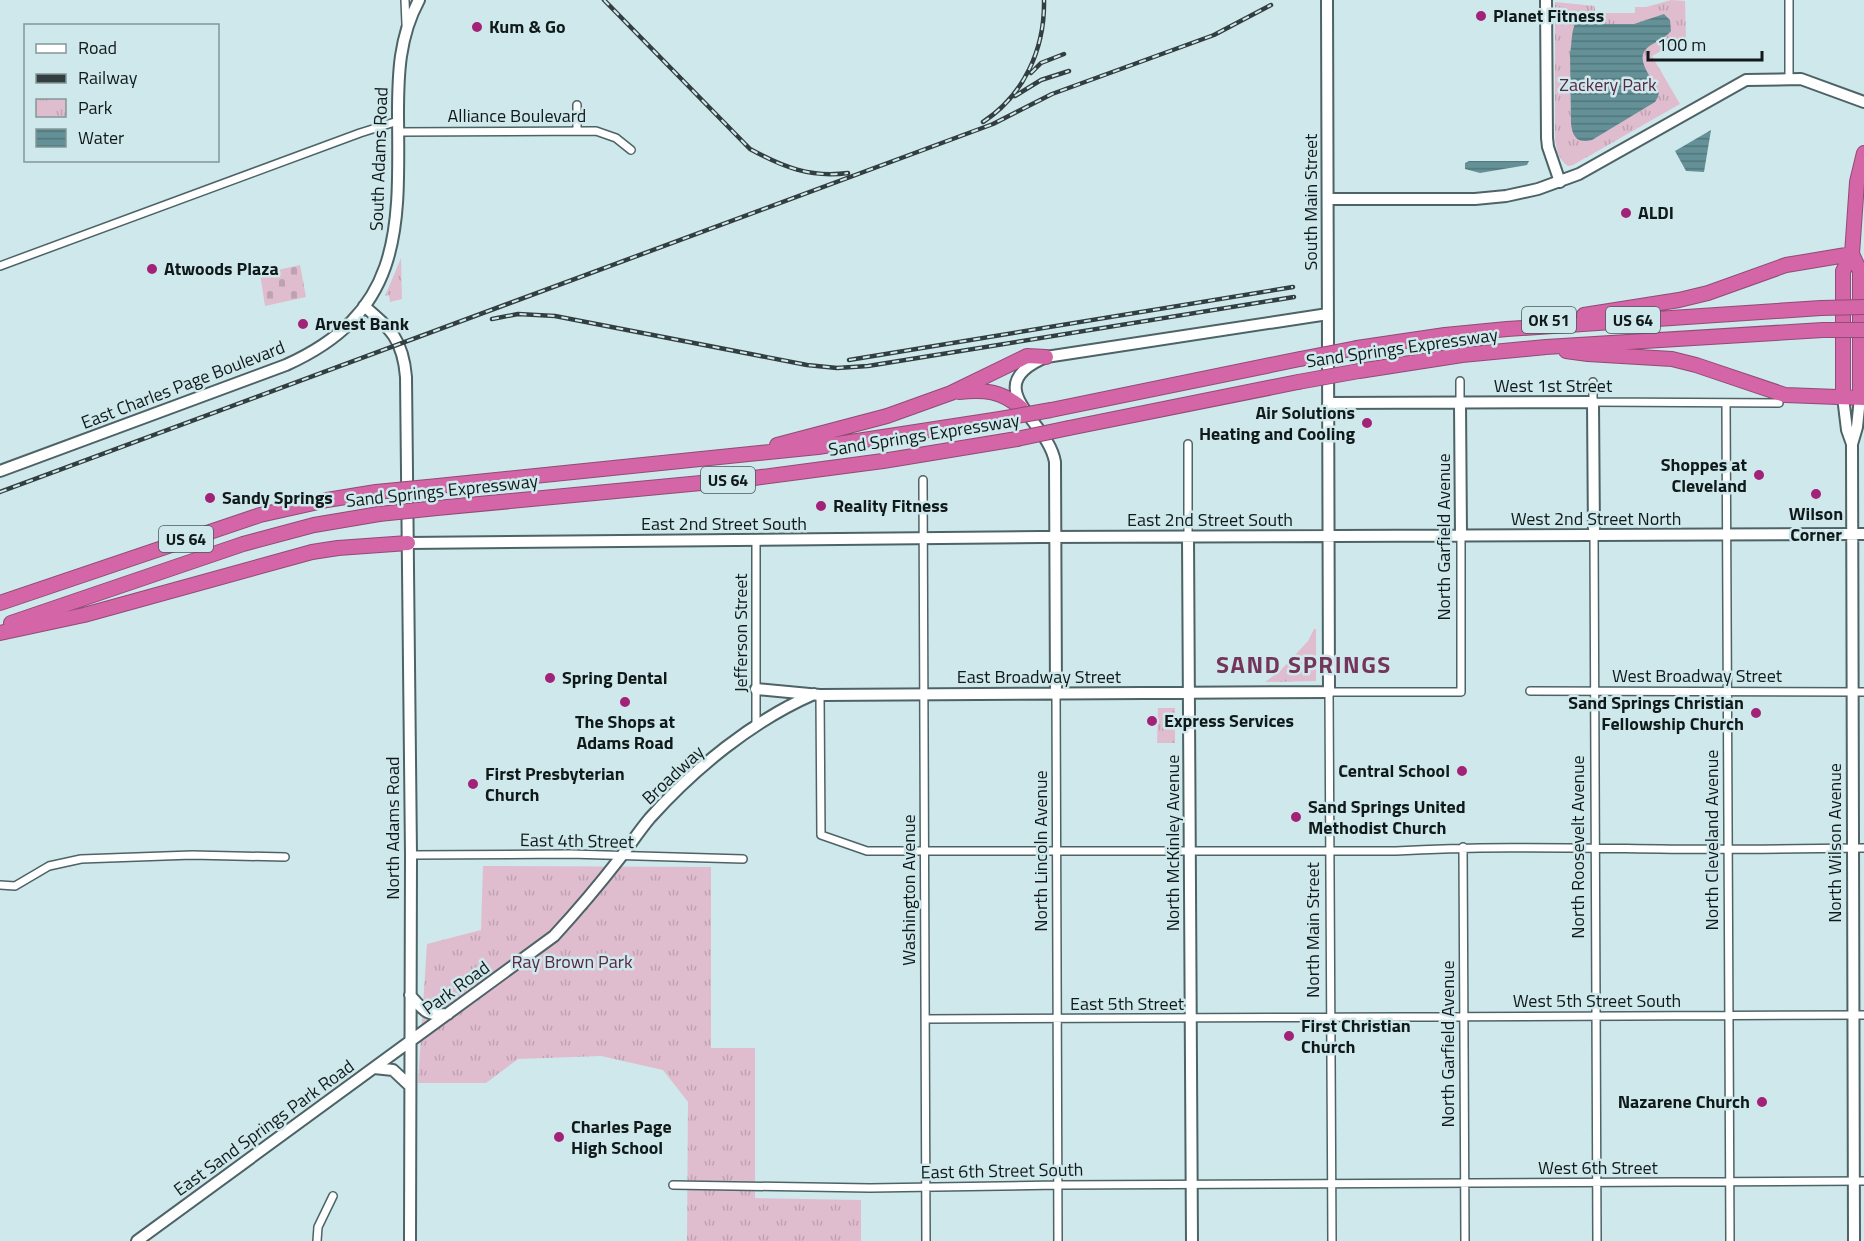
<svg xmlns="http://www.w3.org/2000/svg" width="1864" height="1241" viewBox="0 0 1864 1241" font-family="'Titillium Web',sans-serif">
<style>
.cemetery{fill:url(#cemetery-stones)}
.park{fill:url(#park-tufts)}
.water{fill:url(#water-rules)}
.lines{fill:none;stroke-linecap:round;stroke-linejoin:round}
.street-casing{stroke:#4d6366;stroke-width:10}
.secondary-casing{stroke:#4d6366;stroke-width:14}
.highway-casing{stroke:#904b76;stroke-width:16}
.street{stroke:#fff;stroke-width:7}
.secondary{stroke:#fff;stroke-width:10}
.highway{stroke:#d465a7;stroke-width:14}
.rail-casing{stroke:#323e3f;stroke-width:4.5}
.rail{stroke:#cfe8eb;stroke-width:2;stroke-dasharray:7;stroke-linecap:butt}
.highway-bridge-casing{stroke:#904b76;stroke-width:16;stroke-linecap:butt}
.highway-bridge{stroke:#d465a7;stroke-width:14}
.poi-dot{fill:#a12276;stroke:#cfe8eb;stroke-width:2}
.labels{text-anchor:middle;stroke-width:5;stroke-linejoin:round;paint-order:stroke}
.shield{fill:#cfe8eb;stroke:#4a5859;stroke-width:1.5}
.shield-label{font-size:16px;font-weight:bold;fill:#111a1b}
.poi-label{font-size:18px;font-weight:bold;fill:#111a1b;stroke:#cfe8eb;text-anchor:start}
.park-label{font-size:18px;fill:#582844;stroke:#cfe8eb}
.street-label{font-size:18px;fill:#111a1b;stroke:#cfe8eb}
.district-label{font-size:24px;font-weight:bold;letter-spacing:1.5px;fill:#74355b;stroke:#cfe8eb}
</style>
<defs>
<pattern id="cemetery-stones" width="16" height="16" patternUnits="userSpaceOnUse" patternTransform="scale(1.5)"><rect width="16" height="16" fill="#dfbdcf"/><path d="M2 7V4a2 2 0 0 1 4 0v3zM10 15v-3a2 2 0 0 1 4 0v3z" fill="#bea2b1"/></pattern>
<pattern id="park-tufts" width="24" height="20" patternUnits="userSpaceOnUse" patternTransform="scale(1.5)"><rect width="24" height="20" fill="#dfbdcf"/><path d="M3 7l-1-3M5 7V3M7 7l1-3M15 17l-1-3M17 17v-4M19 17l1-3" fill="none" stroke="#bea2b1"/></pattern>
<pattern id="water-rules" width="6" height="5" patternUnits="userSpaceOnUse" patternTransform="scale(1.5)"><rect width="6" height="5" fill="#649197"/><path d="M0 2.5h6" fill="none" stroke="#51767a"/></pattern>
</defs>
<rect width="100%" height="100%" fill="#cfe8eb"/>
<path class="cemetery" d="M300 265 306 297 265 306 260 274Z"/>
<path class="park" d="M1671 0 1685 1 1686 38 1652 56 1680 104 1573 165 1568 166C1558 159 1556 149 1555 137V2L1595 6V13H1635V7H1646Z
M401 258 402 299 390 302 389 295 385 296Z
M1314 629H1316V681L1265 682 1280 671 1308 641Z
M1158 708H1175V743H1157Z
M483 866 711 867V1048H755V1198L861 1200V1241H687L688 1102 663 1070 601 1056 518 1059 486 1083H418L427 944 481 930Z"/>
<path class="water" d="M1664 14 1670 20 1671 31C1666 37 1658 41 1651 45 1631 57 1652 77 1659 91L1658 97 1655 102 1592 140C1578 144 1572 137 1571 123L1570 53C1572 43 1571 33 1575 24H1634Z
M1711 130 1704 172 1686 171 1675 151Z
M1469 161H1529L1527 165 1480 173 1465 169V163Z"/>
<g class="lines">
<defs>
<path id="street" d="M405 0 406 24
M1789 0V78
M577 105V130
M398 132 596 131 616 138 631 150
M0 266 360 133 398 121
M1460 381V403
M1593 382V402L1779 403
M1726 403 1730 1241
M1188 444V537
M923 480 926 1241
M1594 535 1597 1241
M756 540V726
M1530 691 1864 692
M1056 694 1058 1241
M820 695 821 835 867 851H1396C1484 846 1571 848 1660 849 1728 850 1796 849 1864 848
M1463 847 1465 1241
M411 855 570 854 743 859
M0 885 15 886 49 866 81 859 192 855 285 857
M925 1019 1864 1015
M673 1185 870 1188 1058 1185 1864 1181
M317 1241 318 1227 333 1196
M1332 1241 1329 692H1461V536"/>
<path id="secondary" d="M1546 0 1547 138 1548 147 1560 182
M1328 199H1475L1506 196 1538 189 1579 174 1746 80 1801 79 1864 102
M364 306C391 329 403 340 406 377L411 855 410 1241
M1843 397 1847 430 1852 444
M1328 403 1593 402 1594 535
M1460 403 1461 536
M0 471 286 365C404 312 399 228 398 115 398 74 399 37 419 0
M1188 537 1192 1241
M408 543 1041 537 1864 534
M756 689 820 695 1329 692 1327 0
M1056 694 1055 462C1048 420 976 387 1046 357L1328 314
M410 995C424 1011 426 1016 448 1014
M374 1068 393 1070 410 1086
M137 1241 554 936C577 911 599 885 620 858 630 845 639 831 650 818 695 768 752 721 814 694
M1854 1241 1852 444 1857 427 1860 398"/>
<path id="highway" d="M1852 254 1860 271V398
M1584 315 1679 300 1708 293 1786 265 1852 254
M1357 348 1445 335 1507 329 1821 308
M1566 351 1588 354 1672 359 1696 365 1785 395 1864 398
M1359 371 1462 355 1546 347 1823 330
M959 392C984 389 1002 391 1021 408
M1843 397V271L1852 254 1857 182 1864 153
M1051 410 1300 359
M1069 428 1298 382
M777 445 887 416 951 393 1027 356 1046 357
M438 486 818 447 1000 419
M437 508 754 478 883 461 1017 439
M0 603 260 515 327 500 376 492
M11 623 243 544 314 525 379 514
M0 633 84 615 312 552 338 548 408 543"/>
</defs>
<use href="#street" class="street-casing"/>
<use href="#secondary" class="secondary-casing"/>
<use href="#highway" class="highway-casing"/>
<use href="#street" class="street"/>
<use href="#secondary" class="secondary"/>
<use href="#highway" class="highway"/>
<defs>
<path id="rail" d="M604 0 750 149C783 167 810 178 848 173
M1031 73 1041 63 1064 54
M1015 96 1041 80 1069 71
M983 122C1024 95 1045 49 1044 0
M492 319 518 314 555 316 807 365 837 368 868 366 1294 297
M849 360 1293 287
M0 492 993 124 1052 94 1214 35 1271 5"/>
</defs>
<use href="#rail" class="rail-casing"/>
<use href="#rail" class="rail"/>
<defs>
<path id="highway-bridge" d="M1821 308 1864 307
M1823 330H1864
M1300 359 1357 348
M1298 382 1359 371
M1000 419 1051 410
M1017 439 1069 428
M376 492 438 486
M379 514 437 508"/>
</defs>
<use href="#highway-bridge" class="highway-bridge-casing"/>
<use href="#highway-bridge" class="highway-bridge"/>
</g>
<g class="poi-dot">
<circle cx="1481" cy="16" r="6"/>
<circle cx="477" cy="27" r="6"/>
<circle cx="1626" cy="213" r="6"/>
<circle cx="152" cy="269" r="6"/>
<circle cx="303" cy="324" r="6"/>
<circle cx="1367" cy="423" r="6"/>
<circle cx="1759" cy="475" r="6"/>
<circle cx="1816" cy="494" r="6"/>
<circle cx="210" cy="498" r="6"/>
<circle cx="821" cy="506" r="6"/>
<circle cx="550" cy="678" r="6"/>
<circle cx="625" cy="702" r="6"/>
<circle cx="1756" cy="713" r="6"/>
<circle cx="1152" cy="721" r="6"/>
<circle cx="1462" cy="771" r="6"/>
<circle cx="473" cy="784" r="6"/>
<circle cx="1296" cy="817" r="6"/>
<circle cx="1289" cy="1036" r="6"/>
<circle cx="1762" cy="1102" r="6"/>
<circle cx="559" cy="1137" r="6"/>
</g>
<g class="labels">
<g class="shield">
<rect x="1522" y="307" width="54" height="26" rx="4.5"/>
<rect x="1606" y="307" width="54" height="26" rx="4.5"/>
<rect x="701" y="467" width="54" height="26" rx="4.5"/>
<rect x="159" y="526" width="54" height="26" rx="4.5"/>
</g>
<g class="shield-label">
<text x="1549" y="326">OK 51</text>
<text x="1633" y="326">US 64</text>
<text x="728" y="486">US 64</text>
<text x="186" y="545">US 64</text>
</g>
<g class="poi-label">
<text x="1493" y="22">Planet Fitness</text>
<text x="489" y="33">Kum &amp; Go</text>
<text x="1638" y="219">ALDI</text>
<text x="164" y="275">Atwoods Plaza</text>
<text x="315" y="330">Arvest Bank</text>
<text x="1355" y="419" text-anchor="end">Air Solutions<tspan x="1355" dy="21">Heating and Cooling</tspan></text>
<text x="1747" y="471" text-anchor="end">Shoppes at<tspan x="1747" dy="21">Cleveland</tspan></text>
<text x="222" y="504">Sandy Springs</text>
<text x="833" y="512">Reality Fitness</text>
<text x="1816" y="520" text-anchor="middle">Wilson<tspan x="1816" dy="21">Corner</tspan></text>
<text x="562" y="684">Spring Dental</text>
<text x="1744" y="709" text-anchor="end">Sand Springs Christian<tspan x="1744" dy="21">Fellowship Church</tspan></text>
<text x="1164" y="727">Express Services</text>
<text x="625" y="728" text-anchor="middle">The Shops at<tspan x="625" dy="21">Adams Road</tspan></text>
<text x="1450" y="777" text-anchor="end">Central School</text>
<text x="485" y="780">First Presbyterian<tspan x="485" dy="21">Church</tspan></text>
<text x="1308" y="813">Sand Springs United<tspan x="1308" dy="21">Methodist Church</tspan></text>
<text x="1301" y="1032">First Christian<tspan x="1301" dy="21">Church</tspan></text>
<text x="1750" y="1108" text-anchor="end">Nazarene Church</text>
<text x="571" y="1133">Charles Page<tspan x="571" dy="21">High School</tspan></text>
</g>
<g class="park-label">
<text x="1608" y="91">Zackery Park</text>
<text x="572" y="968">Ray Brown Park</text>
</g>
<g class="street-label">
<text x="517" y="122">Alliance Boulevard</text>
<text transform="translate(379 159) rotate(-88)" y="6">South Adams Road</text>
<text transform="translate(1311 202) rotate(-90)" y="6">South Main Street</text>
<text transform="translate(1402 348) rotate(-8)" y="6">Sand Springs Expressway</text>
<text transform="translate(183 385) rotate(-21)" y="6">East Charles Page Boulevard</text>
<text x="1553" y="392">West 1st Street</text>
<text transform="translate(924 435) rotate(-9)" y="6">Sand Springs Expressway</text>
<text transform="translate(442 491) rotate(-6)" y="6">Sand Springs Expressway</text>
<text x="1596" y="525">West 2nd Street North</text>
<text x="1210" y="526">East 2nd Street South</text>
<text x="724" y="530">East 2nd Street South</text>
<text transform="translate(1444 537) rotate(-90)" y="6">North Garfield Avenue</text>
<text transform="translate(741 633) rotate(-90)" y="6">Jefferson Street</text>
<text x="1697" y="682">West Broadway Street</text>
<text x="1039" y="683">East Broadway Street</text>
<text transform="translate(673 775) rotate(-43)" y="6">Broadway</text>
<text transform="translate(393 828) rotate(-90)" y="6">North Adams Road</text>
<text transform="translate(1712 840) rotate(-90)" y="6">North Cleveland Avenue</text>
<text transform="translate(577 841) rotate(1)" y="6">East 4th Street</text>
<text transform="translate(1173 843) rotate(-90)" y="6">North McKinley Avenue</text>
<text transform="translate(1835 843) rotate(-90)" y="6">North Wilson Avenue</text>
<text transform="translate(1578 847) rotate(-90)" y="6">North Roosevelt Avenue</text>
<text transform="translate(1041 851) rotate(-90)" y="6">North Lincoln Avenue</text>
<text transform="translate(909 890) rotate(-90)" y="6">Washington Avenue</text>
<text transform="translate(1313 930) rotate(-90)" y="6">North Main Street</text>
<text transform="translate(456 988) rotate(-36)" y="6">Park Road</text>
<text x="1597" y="1007">West 5th Street South</text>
<text x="1127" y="1010">East 5th Street</text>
<text transform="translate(1448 1044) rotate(-90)" y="6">North Garfield Avenue</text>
<text transform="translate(264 1128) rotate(-36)" y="6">East Sand Springs Park Road</text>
<text x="1598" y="1174">West 6th Street</text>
<text transform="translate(1002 1171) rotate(-1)" y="6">East 6th Street South</text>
</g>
<g class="district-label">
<text x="1304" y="673">SAND SPRINGS</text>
</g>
</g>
<rect x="24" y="24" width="195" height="138" fill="#cfe8eb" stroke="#839698" stroke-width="1.5"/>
<rect x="36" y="44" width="30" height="9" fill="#ffffff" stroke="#839698" stroke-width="1.5"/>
<text x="78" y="54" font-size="18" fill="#111a1b">Road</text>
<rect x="36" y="74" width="30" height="9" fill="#323e3f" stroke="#839698" stroke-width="1.5"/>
<text x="78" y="84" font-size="18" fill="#111a1b">Railway</text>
<rect x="36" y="99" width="30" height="18" fill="url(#park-tufts)" stroke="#839698" stroke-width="1.5"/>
<text x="78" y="114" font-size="18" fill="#111a1b">Park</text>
<rect x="36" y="129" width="30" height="18" fill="url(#water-rules)" stroke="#839698" stroke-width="1.5"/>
<text x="78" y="144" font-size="18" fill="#111a1b">Water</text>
<path d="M1648 51v9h114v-9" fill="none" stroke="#111a1b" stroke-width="3"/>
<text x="1657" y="51" font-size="18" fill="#111a1b" stroke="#cfe8eb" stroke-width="4.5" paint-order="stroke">100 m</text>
</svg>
